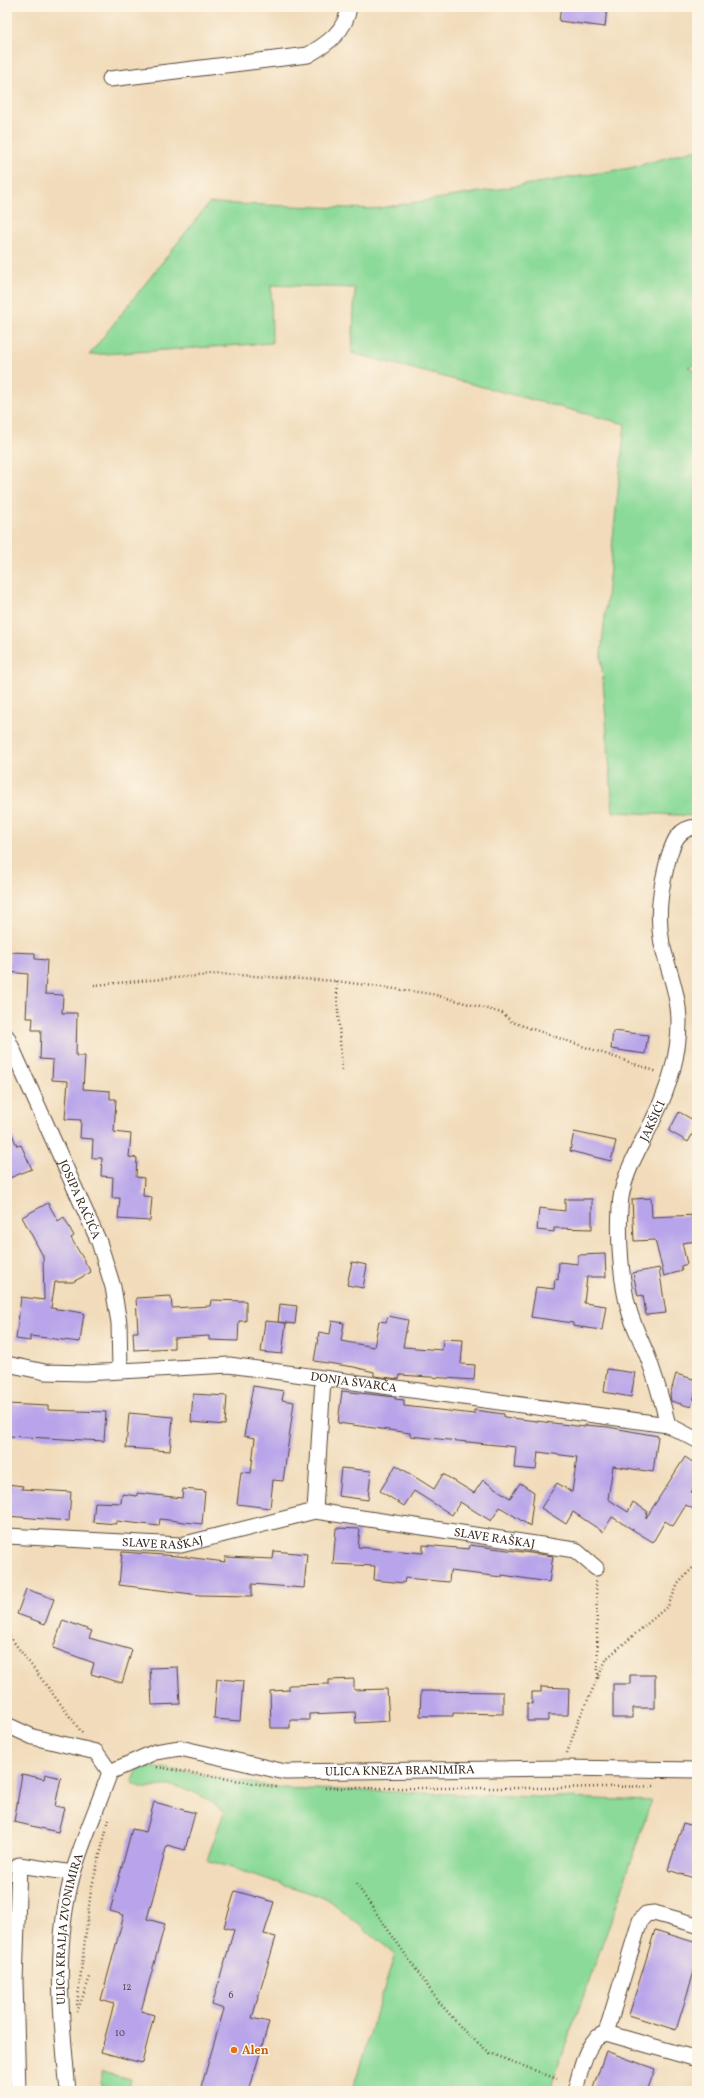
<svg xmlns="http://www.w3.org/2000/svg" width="704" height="2098" viewBox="0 0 704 2098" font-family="Vollkorn,serif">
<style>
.green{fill:#8bda99;stroke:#63825c}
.building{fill:#b8a4ea}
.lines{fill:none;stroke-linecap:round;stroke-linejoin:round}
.minor-casing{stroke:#564535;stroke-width:17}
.path{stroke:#564535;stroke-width:2.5;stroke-dasharray:1 3;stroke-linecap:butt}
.minor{stroke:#fff;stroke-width:15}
.food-dot{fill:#e8710a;stroke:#fcf5e5;stroke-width:1.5}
.labels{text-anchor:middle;stroke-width:3;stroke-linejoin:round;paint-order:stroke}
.number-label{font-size:10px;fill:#5a4851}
.street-label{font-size:12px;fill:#3b2a1e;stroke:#fcf5e5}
.food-label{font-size:12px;font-weight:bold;fill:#c56008;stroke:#fcf5e5;text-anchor:start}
</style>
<rect width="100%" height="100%" fill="#fcf5e5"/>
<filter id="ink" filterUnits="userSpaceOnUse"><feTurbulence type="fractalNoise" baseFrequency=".025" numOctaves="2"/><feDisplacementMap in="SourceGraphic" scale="8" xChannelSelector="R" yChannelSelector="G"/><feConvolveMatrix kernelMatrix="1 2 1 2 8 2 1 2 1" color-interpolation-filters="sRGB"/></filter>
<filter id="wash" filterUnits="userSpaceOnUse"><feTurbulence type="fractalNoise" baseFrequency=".012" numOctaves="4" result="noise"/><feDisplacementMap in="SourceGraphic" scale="16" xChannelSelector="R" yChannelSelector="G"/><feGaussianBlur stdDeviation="0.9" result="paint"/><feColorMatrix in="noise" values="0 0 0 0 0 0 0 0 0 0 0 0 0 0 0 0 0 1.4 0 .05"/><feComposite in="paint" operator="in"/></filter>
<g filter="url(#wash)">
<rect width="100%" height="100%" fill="#f1dbba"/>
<path class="green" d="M697 149V363L688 367 697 371V816L613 812 601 654 625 424 352 353 355 288 271 285 272 343 89 355 209 203 374 209 630 168Z
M156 1767 282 1788 651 1801 620 1895 549 2091H352L395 1954 326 1898 207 1860 224 1812C209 1799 191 1788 171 1786 154 1784 150 1794 132 1783L138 1769Z
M101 2072 131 2079 128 2091H101Z"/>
<g id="blocks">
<path class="building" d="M561 7H607L605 27 559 21Z
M10 952 35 953V959L47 960 45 994 63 995 62 1013H77L76 1056H85L83 1089 110 1091V1099H116L114 1132 131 1134 129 1157 137 1158 136 1177 144 1178 143 1196 152 1197 150 1221 118 1219 120 1198H112L113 1177 101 1176 102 1158H92L93 1139 80 1138 81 1120 65 1119 68 1081 52 1080 53 1060 40 1059 41 1030H32L33 1018H26L28 974 8 972Z
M613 1031 648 1035 645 1054 611 1049Z
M679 1112 697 1122V1126L688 1142 669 1131Z
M7 1122 17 1146 21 1145 32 1169 7 1179Z
M574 1132 616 1141 611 1161 570 1151Z
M651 1198 652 1217 697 1215V1241L682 1243 687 1264 681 1266 682 1271 664 1276 655 1240 634 1241 632 1199Z
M565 1199H592V1229L554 1228V1232L537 1230 539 1208 565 1211Z
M48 1203 58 1221 64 1217 74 1236 71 1238 91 1272 73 1282H55L51 1308 84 1313 80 1342 30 1336V1341L16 1339 21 1297 44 1300 43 1256 22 1217Z
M605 1254 606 1277H587L584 1303 606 1306 602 1330 573 1326V1323L531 1317 536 1287 554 1289 555 1279 558 1280 559 1262 578 1264V1255Z
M352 1262 367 1265 363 1288 347 1285Z
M659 1268 666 1313 646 1315 643 1295 638 1296 633 1273Z
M171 1296 172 1308 210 1306 211 1300 246 1301V1321H239L238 1341 209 1340V1336L174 1338V1348L134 1350 133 1332H138L136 1298Z
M280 1304 297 1306 295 1324 278 1322Z
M388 1316 408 1320 403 1347 442 1350 443 1339 463 1340 461 1364 475 1365 474 1380 400 1375 399 1379 374 1376V1372L354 1367 314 1361 319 1332 330 1334 332 1321 344 1323 341 1341 374 1347 379 1321 386 1322Z
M265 1321 286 1323 282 1354 261 1352Z
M607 1369 635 1373 631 1397 604 1392Z
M676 1374 697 1380V1387L691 1407 671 1401 670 1395Z
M253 1386 284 1391 282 1400 294 1402 283 1481 273 1480 270 1508 237 1504 241 1472 251 1473 255 1438 244 1436Z
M342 1391 395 1397V1399L404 1400V1406L474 1414V1410L504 1414V1417L585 1427V1425L608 1427 658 1436 653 1472 613 1466 608 1499 628 1512 633 1502 647 1511 646 1518 685 1457 697 1465V1482L691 1492 697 1495V1511L686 1505 673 1526 665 1521 653 1542 612 1517 603 1532 573 1512 566 1524 541 1508 557 1483 572 1492 577 1457 538 1452 536 1470 514 1468 516 1447 410 1436V1433L338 1423Z
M193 1394 227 1396 225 1425 191 1422Z
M7 1404 48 1406V1410L106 1412 104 1441 7 1436Z
M129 1413 173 1417 170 1451 126 1448Z
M396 1465 434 1489 443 1474 474 1493 483 1480 510 1498 520 1483 534 1492 530 1526 500 1507 491 1521 460 1502 452 1515 414 1491 404 1506 380 1491Z
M341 1468 371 1471 368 1500 338 1496Z
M7 1484 23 1486 22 1489 71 1492 69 1521 7 1516Z
M183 1489 205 1491 202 1524 160 1519 159 1526 116 1521V1524L93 1522 95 1502 121 1503 122 1494 137 1496V1493L182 1498Z
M336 1528 360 1529 358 1547 423 1553V1545L469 1549 470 1545 553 1556 549 1582 502 1575V1577L450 1571 449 1582 405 1578 404 1583 374 1580 375 1566 333 1564Z
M274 1551 307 1554 304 1588 252 1584V1596L200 1595 119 1585 122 1552 178 1556 225 1562V1557L273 1559Z
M26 1589 54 1599 45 1624 17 1614Z
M63 1620 92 1631 89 1638 132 1650 122 1683 91 1674 94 1663 53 1648Z
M178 1667 180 1704 152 1705 150 1668Z
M630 1675H655V1708H633V1718H613V1684H630Z
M217 1679 243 1681 240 1721 214 1719Z
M354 1679V1690L387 1689 389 1721 356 1723 355 1712 309 1714V1720H290V1728H271L270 1691 289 1690V1685L329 1684V1680Z
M541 1687 569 1688 568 1715H548V1721H527V1703L532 1704V1692H541Z
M421 1691 503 1692V1714L453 1713V1716H420Z
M22 1774 44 1779 45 1774 61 1778 55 1806 64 1808 58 1832 14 1822Z
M154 1802 195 1813 185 1850 167 1845 147 1919 165 1924 141 2011 154 2015 142 2063 101 2052 114 2004 101 2000 124 1915 110 1911 132 1829 146 1832Z
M683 1823 697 1827V1879L668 1870Z
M235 1891 274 1902 264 1934 276 1937 252 2018 269 2022 249 2091H200L224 2009 212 2005 234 1930 224 1927Z
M655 1930 697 1943V1962L676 2030 629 2015Z
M606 2051 655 2069 647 2091H592Z"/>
</g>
</g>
<g filter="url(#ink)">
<use href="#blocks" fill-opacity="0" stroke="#564535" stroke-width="1"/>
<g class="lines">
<defs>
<g id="minor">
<path d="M110 79 308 55C327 44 346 31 349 7"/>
<path id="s1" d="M7 1037 99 1242 113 1287 119 1323 120 1370"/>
<path id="s2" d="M7 1364 45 1372 85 1373 229 1365 668 1425 697 1440"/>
<path id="s3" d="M668 1425C663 1405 658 1386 651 1366 645 1347 634 1329 629 1310 621 1283 618 1237 620 1208 621 1176 640 1148 653 1120 668 1090 679 1055 679 1022 679 995 668 969 662 944 656 913 661 885 669 856 674 840 679 828 697 827"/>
<path d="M315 1511 323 1379"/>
<path id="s4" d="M7 1536 181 1545 315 1511 575 1550 596 1568"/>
<path d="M7 1725 33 1737 96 1752 110 1772"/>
<path id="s5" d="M110 1772 155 1752 180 1748 285 1772 561 1768 697 1770"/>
<path d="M606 2033 640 1921 646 1914 654 1913 697 1925"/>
<path d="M18 2091 15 1982 19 1865 73 1873"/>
<path id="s6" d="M68 2091C61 2018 53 1945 73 1873 83 1839 98 1806 110 1772"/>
<path d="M575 2091C581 2072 585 2039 606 2033L697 2059"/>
</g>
</defs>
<use href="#minor" class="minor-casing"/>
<path class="path" d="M336 981 342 1071
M94 985 220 974 336 981 432 994 502 1013 512 1022 658 1072
M596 1581 598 1678
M7 1633 83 1734
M567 1753 579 1719 607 1658 668 1606 678 1584 697 1563
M157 1767 276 1787
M325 1788H548L656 1786
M356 1884 438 2001 465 2032 490 2053 557 2079
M77 2005 91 1890 109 1819
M77 2012 90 1977"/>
<use href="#minor" class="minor"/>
</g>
</g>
<circle class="food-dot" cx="234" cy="2050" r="4"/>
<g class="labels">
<g class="number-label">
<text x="127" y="1990">12</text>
<text x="231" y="1998">6</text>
<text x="120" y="2036">10</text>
</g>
<g class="street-label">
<text dy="4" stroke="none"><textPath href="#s3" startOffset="318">JAKŠIĆI</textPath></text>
<text dy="4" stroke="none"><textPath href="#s1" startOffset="178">JOSIPA RAČIĆA</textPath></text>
<text dy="4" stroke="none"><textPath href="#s2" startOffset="349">DONJA ŠVARČA</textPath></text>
<text dy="4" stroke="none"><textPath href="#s4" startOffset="494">SLAVE RAŠKAJ</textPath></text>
<text dy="4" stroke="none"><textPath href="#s4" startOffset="156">SLAVE RAŠKAJ</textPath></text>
<text dy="4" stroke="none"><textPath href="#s5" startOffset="297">ULICA KNEZA BRANIMIRA</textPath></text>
<text dy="4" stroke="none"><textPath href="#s6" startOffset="163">ULICA KRALJA ZVONIMIRA</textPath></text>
</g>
<g class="food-label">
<text x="242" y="2054">Alen</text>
</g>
</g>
<rect width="704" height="2098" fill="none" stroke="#fcf5e5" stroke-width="24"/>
</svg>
